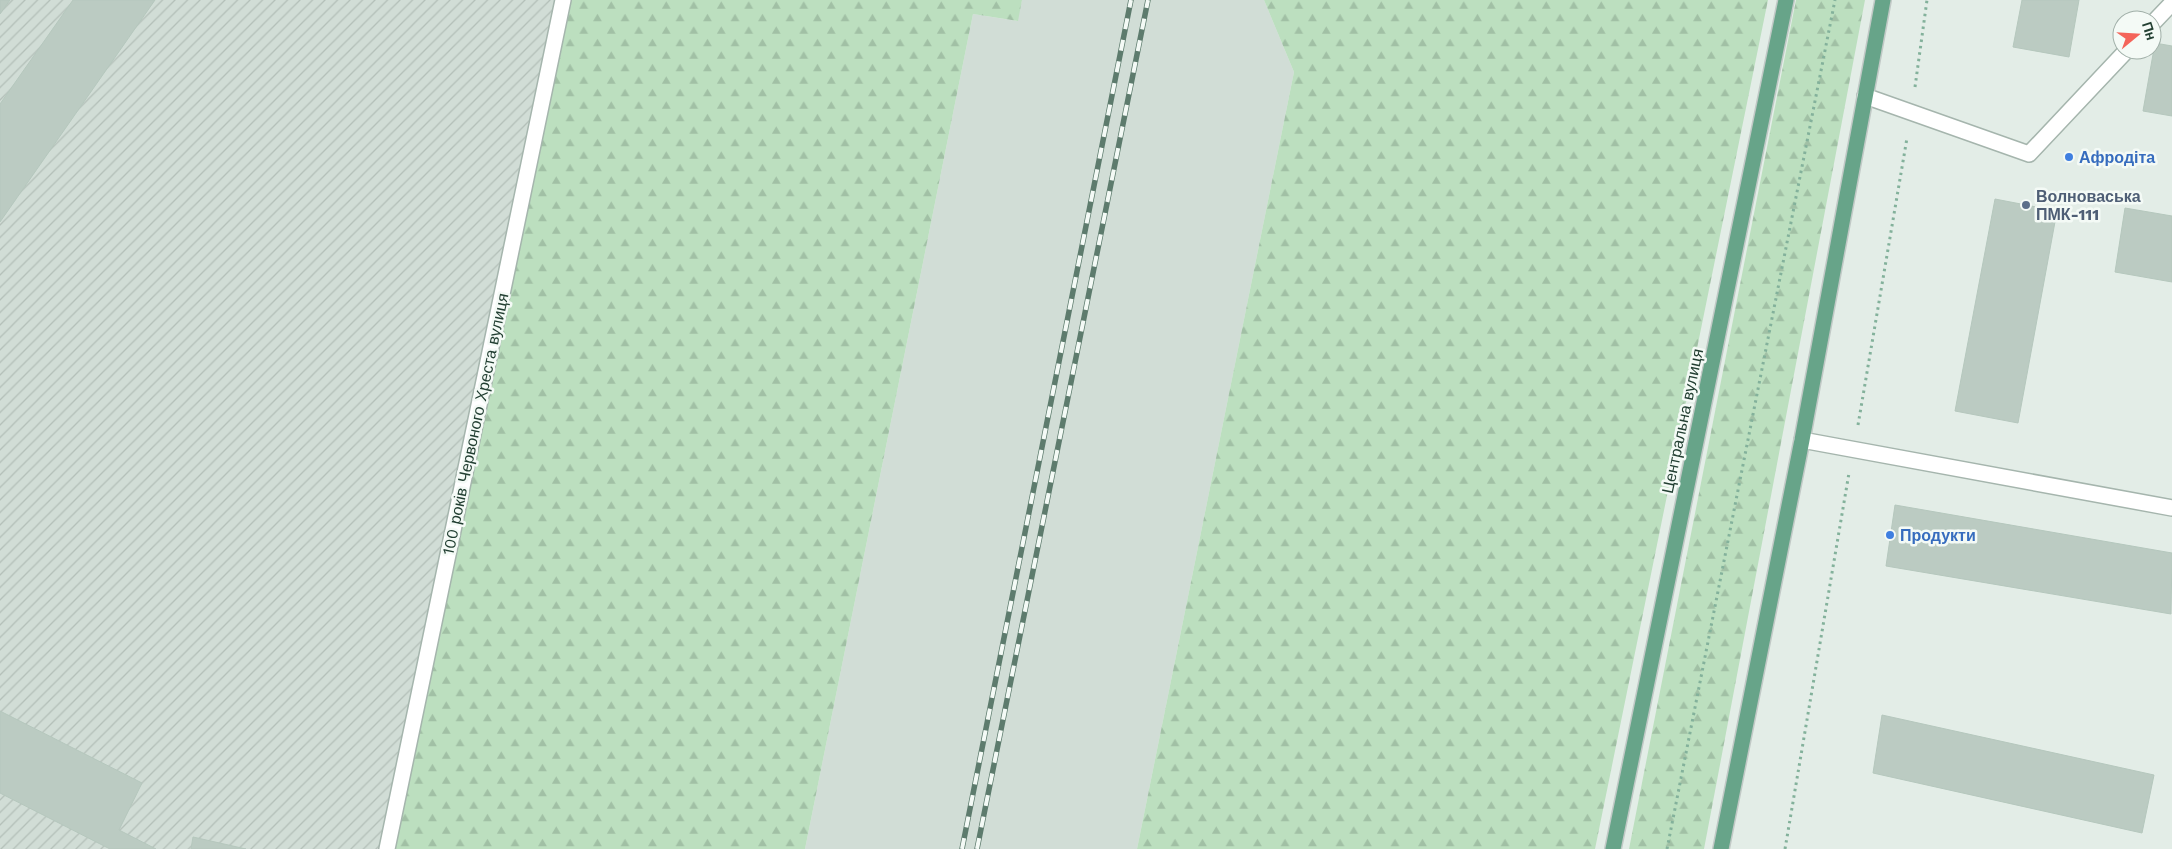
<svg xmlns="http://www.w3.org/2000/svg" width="2172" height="849" viewBox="0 0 2172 849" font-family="'Work Sans',sans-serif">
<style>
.built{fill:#d1ddd6}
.industrial{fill:url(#industrial-furrows)}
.forest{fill:url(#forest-firs)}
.building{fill:#bbcbc2;stroke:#b5c7bd}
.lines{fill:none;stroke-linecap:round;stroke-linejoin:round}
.minor-casing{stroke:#a5b5ad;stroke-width:18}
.major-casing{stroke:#c1c9c6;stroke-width:18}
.path{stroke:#83b19b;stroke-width:3;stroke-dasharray:2.5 4;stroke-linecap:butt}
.minor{stroke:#fff;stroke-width:15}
.major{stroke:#67a489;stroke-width:15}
.rail-casing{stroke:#5d7b6d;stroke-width:5.5}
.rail{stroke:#f4faf6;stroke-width:4;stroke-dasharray:11;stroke-linecap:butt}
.shop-dot{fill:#3f7fe0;stroke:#f4faf6;stroke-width:2}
.service-dot{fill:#5c6f8a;stroke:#f4faf6;stroke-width:2}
.labels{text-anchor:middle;stroke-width:5;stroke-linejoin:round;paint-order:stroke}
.shop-label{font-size:16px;font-weight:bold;fill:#366cbe;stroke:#f4faf6;text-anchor:start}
.service-label{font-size:16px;font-weight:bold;fill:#4e5e75;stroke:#f4faf6;text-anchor:start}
.street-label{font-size:16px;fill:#223f32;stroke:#f4faf6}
</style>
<defs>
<pattern id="industrial-furrows" width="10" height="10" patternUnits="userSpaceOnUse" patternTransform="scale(1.25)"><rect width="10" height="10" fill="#d1ddd6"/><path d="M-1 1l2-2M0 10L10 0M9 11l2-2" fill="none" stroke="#b3bfb8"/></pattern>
<pattern id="forest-firs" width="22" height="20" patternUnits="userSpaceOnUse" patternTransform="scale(1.25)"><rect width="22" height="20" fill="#bcdfbf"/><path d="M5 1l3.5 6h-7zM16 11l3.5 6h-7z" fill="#a1c0a5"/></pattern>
</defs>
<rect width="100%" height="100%" fill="#e3ede7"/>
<path class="built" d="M1022 0H1264L1294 72 1137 849H805L973 14 1017 21Z"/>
<path class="industrial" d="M0 0H563L387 849H0Z"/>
<path class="forest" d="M563 0H1022L1018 21 973 14 805 849H387Z
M1264 0H1768L1595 849H1137L1294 72Z
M1796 0H1865L1704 849H1629Z"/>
<path class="building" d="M0 0H10L0 14Z
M73 0H155L0 222V104Z
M2022 0H2079L2069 57 2013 47Z
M2155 43 2172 46V116L2143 111Z
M1995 199 2057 211 2018 423 1955 411Z
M2125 208 2172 216V282L2115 272Z
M1895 505 2172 553 2171 614 1886 566Z
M0 711 142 783 119 830 156 849H110L0 793Z
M1882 715 2154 775 2142 833 1873 773Z
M193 837 246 849H191Z"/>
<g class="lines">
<defs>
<path id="minor" d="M2152 24 2172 3
M1865 96 2029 154 2127 50
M1802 440 2172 508
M387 849 563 0"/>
<path id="major" d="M1613 849 1786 0
M1721 849 1802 440 1883 0"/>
</defs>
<use href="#minor" class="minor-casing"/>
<use href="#major" class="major-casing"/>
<path class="path" d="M1915 87 1927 0
M1858 425 1907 138
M1667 849 1835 0
M1785 849 1849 473"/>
<use href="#minor" class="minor"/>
<use href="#major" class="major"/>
<defs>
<path id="rail" d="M962 849 1131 0
M977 849 1148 0"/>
</defs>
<use href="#rail" class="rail-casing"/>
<use href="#rail" class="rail"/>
</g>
<g class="shop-dot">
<circle cx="2069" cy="157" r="5"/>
<circle cx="1890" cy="535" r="5"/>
</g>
<circle class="service-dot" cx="2026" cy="205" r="5"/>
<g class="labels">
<g class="shop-label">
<text x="2079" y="163">Афродіта</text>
<text x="1900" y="541">Продукти</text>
</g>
<g class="service-label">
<text x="2036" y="202">Волноваська<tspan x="2036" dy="18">ПМК-111</tspan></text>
</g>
<g class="street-label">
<text transform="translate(1682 421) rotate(-78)" y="6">Центральна вулиця</text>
<text transform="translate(475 424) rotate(-78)" y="6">100 років Червоного Хреста вулиця</text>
</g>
</g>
<g transform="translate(2137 35) rotate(72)"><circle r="24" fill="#f4faf6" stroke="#a0afa8"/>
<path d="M0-4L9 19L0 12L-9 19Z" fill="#f4645a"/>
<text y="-8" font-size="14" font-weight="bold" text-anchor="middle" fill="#223f32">Пн</text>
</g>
</svg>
